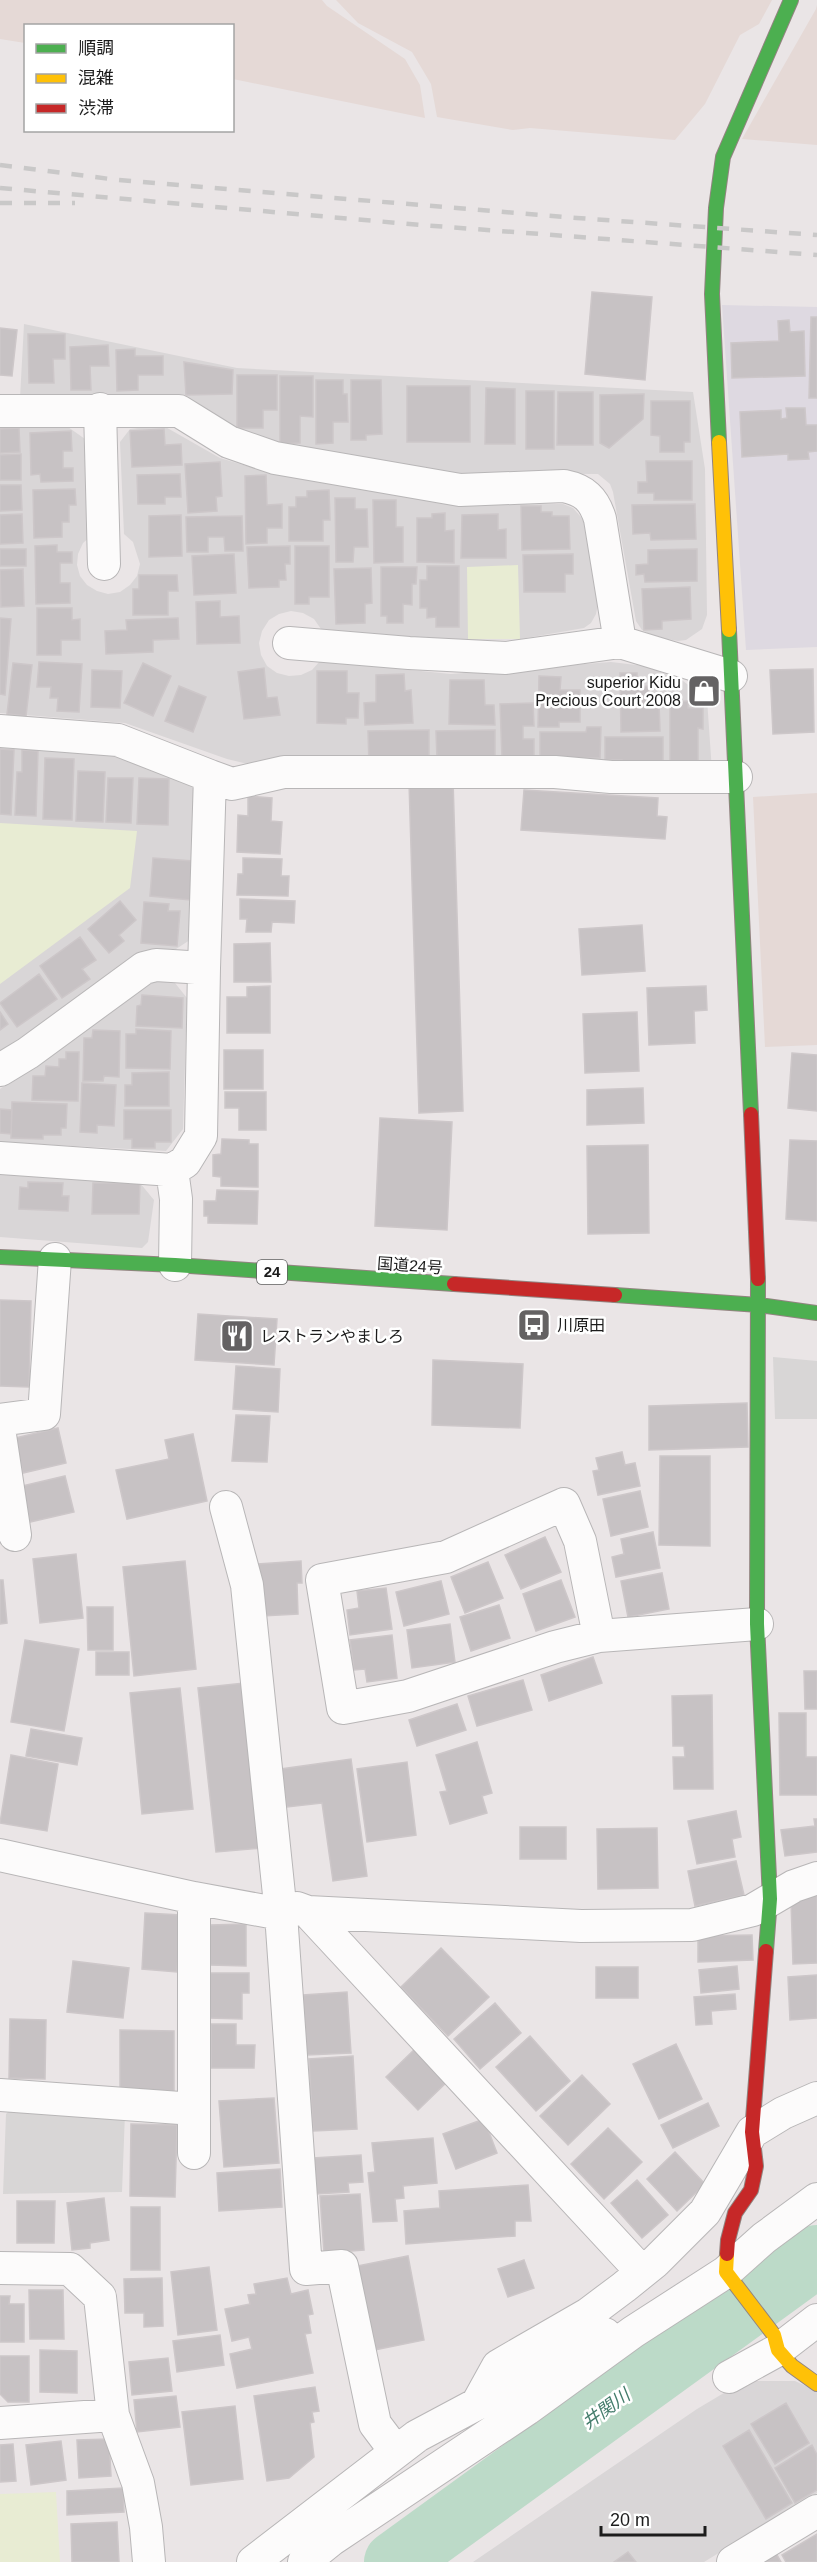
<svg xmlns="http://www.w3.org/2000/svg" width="817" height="2562" viewBox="0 0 817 2562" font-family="Helvetica,'Noto Sans JP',sans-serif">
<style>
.residential{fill:#d9d6d7}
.industrial{fill:#ded9e1}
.farmland{fill:#e5d9d6}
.park{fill:#e8ecd3}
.parking{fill:#d8d6d6}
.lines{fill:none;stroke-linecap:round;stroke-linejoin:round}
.river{stroke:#bcdac8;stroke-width:62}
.building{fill:#c7c2c4;stroke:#cdc7c9;stroke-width:1.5}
.street-casing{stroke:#b8b6b7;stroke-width:34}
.fast-casing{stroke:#928480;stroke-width:16}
.slow-casing{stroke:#928480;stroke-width:16}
.jam-casing{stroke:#928480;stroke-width:16}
.street{stroke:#fcfbfb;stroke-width:32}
.fast{stroke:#4caf50;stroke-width:14}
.slow{stroke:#ffc107;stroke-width:14}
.jam{stroke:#c62828;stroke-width:14}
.rail{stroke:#c9c8c8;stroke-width:4.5;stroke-dasharray:12 12;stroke-linecap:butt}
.labels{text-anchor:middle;stroke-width:5;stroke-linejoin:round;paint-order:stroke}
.shield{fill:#fff;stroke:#606060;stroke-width:1.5}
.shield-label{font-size:15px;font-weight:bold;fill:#1c1c1c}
.poi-label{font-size:16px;fill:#1c1c1c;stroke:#fff;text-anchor:start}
.street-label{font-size:16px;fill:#1c1c1c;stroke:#fff}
.water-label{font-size:18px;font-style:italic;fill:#437c6b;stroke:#fff}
</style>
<rect width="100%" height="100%" fill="#eae5e6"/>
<path class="residential" d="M24 324 237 368 693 392 705 469 707 615 702 629 686 640 678 641 655 637 642 630 636 621 613 492 610 484 598 474 452 473 298 448 241 431 186 395 20 398Z
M162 425 220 458 274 474 453 505 563 504 573 508 581 517 586 527 598 604 596 614 591 623 584 628 520 639 451 640 321 629 314 619 303 613 291 611 279 614 269 620 262 631 259 643 261 655 267 666 277 673 289 676 301 675 312 670 320 661 451 674 611 662 645 666 683 681 707 699 712 771 252 765 227 759 125 723 0 713V428L68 427 85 439 91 536 83 543 78 554 77 565 80 576 87 585 97 591 108 594 120 592 130 585 137 576 140 564 133 542 124 534 120 442 130 429Z
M0 748 115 753 186 777 198 795 193 938 176 949 152 950 132 957 23 1040 0 1051Z
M155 981 175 983 187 998 183 1129 166 1151 0 1142V1089Z
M0 1174 140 1183 154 1200 148 1242 142 1248 0 1237Z
M744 2381H795L817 2391V2493L704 2562H473L697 2409Z"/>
<path class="industrial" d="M722 305 817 307V647L746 650Z"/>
<path class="farmland" d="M0 0H322L327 6 405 59 420 85 425 118 233 79 232 26H26L25 43 0 39Z
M336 0H772L759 24 740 35 705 104 675 140 530 128 513 130 437 117 431 84 412 52 358 23Z
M817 5V145L742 139 816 9Z
M817 793V1045L765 1047 753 797Z"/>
<path class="park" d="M518 565 520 639H468L467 567Z
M0 823 137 831 130 888 0 984Z
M56 2492 60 2562H0V2494Z"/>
<path class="parking" d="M773 1357 817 1361V1419H775Z
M12 2108 125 2113 122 2192 3 2194 6 2114Z"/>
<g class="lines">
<path class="river" d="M395 2562 817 2256"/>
</g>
<path class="building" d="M592 292 652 297 645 380 585 374Z
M811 317H817V398H809Z
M789 320 790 332 804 331 805 376 732 378 731 343 779 341 778 321Z
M0 328 17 330 12 376 0 375Z
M28 334H65V359H53L54 383H29Z
M108 345 109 366H90L91 390H71L70 347Z
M135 349V356H163V375H138V390L117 391 116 350Z
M184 362 233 370 232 394 186 395Z
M237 375H277V410H263V428H237Z
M280 376H313V417L300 416V443L280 444Z
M316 380H343V394H347L348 422H333V443L316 444Z
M351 380H381L382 434 366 435V440H351Z
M407 386H470V442H407Z
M486 388 515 389V444H485Z
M526 391H554V449H526Z
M558 392H593V445H557Z
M644 394 643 419 609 448 600 443V395Z
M651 401H690V442H684V452H660V436L651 435Z
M786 408H805L806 425H817V451L808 452 809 459 788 460V454L742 457 740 412 781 410V419L787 418Z
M19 428 20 452 0 453V429Z
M164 429 165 445 181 444 182 465 132 467 130 431Z
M71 431 72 451H63V468H73V481L41 482 40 474 31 475 30 433Z
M21 454V480H0V455Z
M646 461H692V500H654V493H638V482H647Z
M220 462 222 496 216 497 217 511 188 513 185 464Z
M180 474 181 497H165V504H138L137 475Z
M266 475 267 505 282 504V528H267V543L246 544 245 476Z
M0 485H21L22 510 0 511Z
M75 489 76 505H69V522H62V537L34 538 33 490Z
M329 490 330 520H323V541H289V507H296V497H307V491Z
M335 498H355V509H367L368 547H354L353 562H336Z
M373 500H396V527H403V562L374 563Z
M695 504 696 539 651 540 650 533 633 534 632 505Z
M521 506H541V512H552V516H569L570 549 522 550Z
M445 513V531L454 530V563L417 562V518H432V514Z
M22 514 23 543 0 544V515Z
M498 514V530L506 529V558H461L462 515Z
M181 515 182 556 149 557V516Z
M242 516 243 551H225L224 537H208V552H187L186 517Z
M57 545V552H72V563H60V583H70V603L36 604 35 546Z
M290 546V564H285L286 580H279V587L249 588 247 547Z
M295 546H329V597H309V604H295Z
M0 549H26V566H0Z
M697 549V581L645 582 644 574 636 575V565L648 564V550Z
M234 554 236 593 194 595 192 556Z
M573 554V574H565V592H524L523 555Z
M427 566H459V627H436V617L427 618V608H420V580H427Z
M381 567H417L416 584H412V605L403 604V623H387V616H381Z
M371 568 372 603 365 604V623L336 624 334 569Z
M23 569 24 606 1 607 0 570Z
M139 575H177L178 591H168V615H133V589H139Z
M690 587 691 619 662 621V629L644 630 642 589Z
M220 601V617L239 616 240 643 197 644 196 602Z
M37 608H72V620L80 619V640H61V655H37Z
M0 618 11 619 5 695 0 694Z
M178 618 179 639 153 640V652L106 654 105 631 127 630 126 620Z
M39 662 82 664 79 712 57 711 58 698H50L51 687H37Z
M13 663 32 665 26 716 7 714Z
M143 663 171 676 153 716 124 703Z
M264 668 267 698 277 697 280 715 244 719 238 672Z
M813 669 814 732 773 734 770 670Z
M92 670 122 671 120 708 91 707Z
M317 671H347V693H359L358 718H346V724L317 723Z
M620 673H637V687L649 686 650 703H659L660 731 621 732Z
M404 674 405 691 411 690 413 723 365 725 364 703 376 702V675Z
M539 676 561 677 560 690H580V722H559V727H538Z
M450 680H484L485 705H494L495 725 449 724Z
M179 686 206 697 193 732 165 721Z
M688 701V708H703V729L698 728V761H670V702Z
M533 703 534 726H523V739H534V759H502L500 704Z
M587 727H601L600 758H540V732H586Z
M429 730V764H369L368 731Z
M495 730V759L437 760 436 731Z
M605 737H663V764H622V760H605Z
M0 749 14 750 11 815 0 814Z
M22 750 38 751 36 816 15 815 17 772H22Z
M45 758 74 759 72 820 43 819Z
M78 771 105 772 103 822 76 821Z
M108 778H133L131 823 106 822Z
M139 778 169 779 168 825 137 824Z
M453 780 463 1111 419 1113 409 782Z
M524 790 658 798 657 816 667 817 665 839 521 830Z
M248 796 272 798 271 821 282 822 280 854 237 852 238 815 248 816Z
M153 858 193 861 190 900 150 896Z
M243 858 282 859 281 876H289L288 896 237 895 238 874H243Z
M240 899 295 901 294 923 272 922 271 932H246L247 919H240Z
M120 901 136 920 119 935 124 941 109 953 88 929Z
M144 902 169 904 168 911H180L177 946 141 943Z
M642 925 645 971 582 975 579 929Z
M80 937 96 960 82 969 90 979 62 998 40 966Z
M270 943 271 982H234V944Z
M39 974 57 999 17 1027 0 1003Z
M270 986V1033H227V997H247V987Z
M706 986 707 1010 694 1011 695 1043 649 1045 647 988Z
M142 995 183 998 182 1028 136 1026 137 1006 141 1005Z
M0 1012 8 1024 0 1030Z
M637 1012 639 1071 585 1073 583 1014Z
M136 1029 171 1031 170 1069 126 1068V1034H136Z
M93 1030 120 1031 119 1077 104 1076 103 1081H83L84 1038H92Z
M224 1050H263V1089H224Z
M66 1052H79L78 1101 32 1100 33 1076H45L46 1066 59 1067V1059H66Z
M792 1053 817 1055V1111L788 1108Z
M169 1072V1106H125V1085H132V1073Z
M82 1083 116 1085 114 1126 97 1125V1133L80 1132Z
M643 1088 644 1123 587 1125V1090Z
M225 1092H266V1130H239V1108H225Z
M12 1102 67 1104 66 1128H61V1135H43V1139L11 1138Z
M0 1109 12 1110 11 1134 0 1133Z
M124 1110H171V1142H155V1148H132V1139H124Z
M380 1118 452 1122 447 1230 375 1226Z
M222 1139 249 1140V1144H258V1187L221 1186V1177L213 1176V1155L221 1154Z
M790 1140 817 1141V1221L786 1219Z
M648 1145 649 1233 588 1234 587 1146Z
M28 1182 63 1183 62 1196H69L68 1211 19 1209 20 1187 28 1188Z
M93 1183H140L139 1214H92Z
M217 1190 258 1191 257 1224 208 1223V1216H204V1201H216Z
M0 1300 31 1301 29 1387 0 1386Z
M198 1314 277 1319 274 1365 195 1360Z
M433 1360 523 1364 520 1428 432 1425Z
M236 1366 280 1369 278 1412 233 1409Z
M747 1403 748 1447 649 1450V1406Z
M236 1415 270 1416 267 1462 232 1461Z
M58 1428 66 1463 23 1473 15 1438Z
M193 1434 207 1501 127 1519 116 1470 169 1459 165 1440Z
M622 1452 625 1465 635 1463 640 1486 598 1495 593 1471 599 1470 596 1458Z
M660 1456H710V1546L659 1545Z
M65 1476 74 1512 30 1522 22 1486Z
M640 1491 648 1527 611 1536 603 1499Z
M653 1532 660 1568 616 1577 612 1557 624 1554 621 1539Z
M545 1537 561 1572 521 1589 505 1555Z
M76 1554 83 1618 40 1623 33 1559Z
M185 1561 196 1669 134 1676 123 1567Z
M301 1561 302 1583H297L298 1614 262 1616 258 1564Z
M488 1562 503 1598 465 1613 451 1577Z
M662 1573 669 1609 628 1617 621 1581Z
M0 1580H3L7 1623 0 1624Z
M561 1580 575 1617 536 1631 523 1594Z
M441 1581 449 1614 404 1626 396 1592Z
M386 1588 392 1629 350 1635 347 1610 359 1608 357 1591Z
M499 1605 510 1638 471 1651 460 1617Z
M87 1607H113V1650H88Z
M450 1624 455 1662 412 1668 407 1630Z
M392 1635 397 1678 367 1682 365 1669 354 1670 350 1640Z
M25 1640 79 1649 64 1731 11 1722Z
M96 1652H129V1675H96Z
M593 1657 602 1683 549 1701 541 1675Z
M804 1671H817V1709H805Z
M523 1680 532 1710 477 1726 468 1696Z
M244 1683 262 1848 216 1852 198 1688Z
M180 1688 193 1809 142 1814 130 1693Z
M712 1695 713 1789H674L673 1757H685L684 1746H673L672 1696Z
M457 1704 466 1730 417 1746 409 1720Z
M779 1713H806V1757H817V1795H780Z
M31 1729 82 1738 77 1765 26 1756Z
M477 1742 492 1793 482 1796 487 1813 450 1824 440 1792 447 1791 436 1755Z
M11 1755 58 1764 47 1831 0 1823Z
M351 1759 367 1876 333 1881 322 1803 287 1807 281 1769Z
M407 1762 416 1835 367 1842 357 1769Z
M736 1811 741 1837 732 1839 735 1857 697 1864 688 1821Z
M814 1819H817V1852L785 1856 781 1830 815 1826Z
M520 1827H566V1859H520Z
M657 1828 658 1888 598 1889 597 1829Z
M736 1861 744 1895 695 1906 688 1871Z
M817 1890V1963L793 1964 791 1901Z
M145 1913 181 1915 177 1972 142 1969Z
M246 1924V1966L210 1965V1925Z
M752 1935 753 1960 698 1962V1936Z
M441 1948 489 1997 448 2036 401 1987Z
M73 1961 129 1968 123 2018 67 2012Z
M737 1966 739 1989 701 1993 699 1970Z
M596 1967H638V1998H596Z
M209 1973H249V1993H242V2019L209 2018Z
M817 1975V2018L790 2020 788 1977Z
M347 1992 351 2053 307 2055 303 1995Z
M735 1994 736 2009 711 2011 712 2024 696 2025 694 1997Z
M495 2003 521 2033 480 2069 454 2039Z
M10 2019 46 2020 45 2079 9 2078Z
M211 2024H236V2045H255L254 2068H211Z
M120 2030 174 2031V2091H120Z
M530 2036 570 2081 536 2111 496 2067Z
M676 2044 702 2099 659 2119 633 2064Z
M418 2046 450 2079 418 2110 386 2077Z
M353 2056 357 2129 313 2131 309 2059Z
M582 2075 610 2104 568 2145 540 2116Z
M274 2098 279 2163 224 2167 219 2101Z
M708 2103 719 2126 673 2148 661 2125Z
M484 2119 497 2153 456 2169 443 2134Z
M131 2124 177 2125 175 2197 130 2196Z
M608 2128 642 2162 604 2199 571 2164Z
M433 2138 437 2183 403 2186 404 2198 395 2199 397 2221 373 2222 368 2173 375 2172 372 2143Z
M675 2152 705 2184 677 2211 647 2179Z
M361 2155 363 2182 348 2183 349 2192 316 2194 313 2158Z
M280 2169 282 2207 219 2211 217 2173Z
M637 2180 668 2215 642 2238 611 2203Z
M528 2185 531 2221H515V2236L406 2244 404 2211 440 2208 439 2191Z
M360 2194 364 2250 324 2253 320 2196Z
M104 2198 109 2240 90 2243V2248L72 2250 67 2203Z
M17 2201H55L54 2243H17Z
M131 2207H160V2270H131Z
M408 2256 424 2340 374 2350 357 2266Z
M524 2260 534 2288 508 2297 498 2269Z
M209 2267 217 2330 178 2335 171 2272Z
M162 2278 163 2326 144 2327V2313H125L124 2279Z
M287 2278 291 2294 308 2290 313 2314 308 2315 311 2333 305 2334 313 2373 237 2388 230 2354 252 2349 249 2337 232 2341 225 2309 250 2304 248 2295 256 2294 254 2284Z
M29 2290H63L64 2339H30Z
M0 2296H10L9 2304H24V2342H0Z
M220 2335 224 2365 177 2372 173 2341Z
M40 2350 77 2351V2393L40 2392Z
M0 2356H29V2402H8L0 2394Z
M168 2358 172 2391 132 2395 129 2362Z
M315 2387 319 2411 312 2412 314 2422 310 2423 314 2457 289 2478 267 2481 254 2396Z
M176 2396 180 2427 137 2432 134 2400Z
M786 2403 809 2443 775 2464 751 2424Z
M235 2406 243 2479 191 2485 182 2412Z
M749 2430 792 2503 766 2519 723 2446Z
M109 2439 111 2476 79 2478 77 2440Z
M61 2441 66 2480 31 2485 26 2445Z
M13 2444 16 2481 0 2482V2445Z
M812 2445 817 2455V2490L795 2503 775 2468Z
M123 2488 124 2512 67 2515V2491Z
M117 2522 119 2562H72L71 2524Z
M817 2534V2562H786L782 2555Z
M628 2552 636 2562H614Z
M776 2553 781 2562H760Z"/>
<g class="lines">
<defs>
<path id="street" d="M100 409 104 564
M0 411H179L229 442 275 458 460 490 564 486C584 490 594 499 600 519L620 642 731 676
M289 643 409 653 506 658 620 642
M0 731 118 740 210 776 204 968 156 965 144 968 28 1053 0 1070
M210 776 232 784 284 772H555L611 777H736
M0 1158 172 1170 176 1199 175 1265
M172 1170 185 1162 201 1136 204 968
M0 1420 44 1414 55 1259
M0 1435 15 1535
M226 1507 247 1585 281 1914 306 2269 342 2266 375 2424 396 2452
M599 1636 580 1541 564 1504 446 1557 322 1580 343 1708 408 1696 555 1647 599 1636 757 1624
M0 1855 194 1898 281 1914 297 1908 308 1912 581 1926 692 1925 753 1910 794 1886 817 1878
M308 1912 642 2272
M0 2095 194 2109
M194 2153V1898
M0 2268 70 2269 100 2297 113 2415
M729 2377 778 2350 817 2320
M477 2404 596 2335 605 2334
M0 2423 113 2415 138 2483 146 2527 149 2562
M253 2562 417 2436 477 2404 498 2366 588 2314 624 2287 655 2262 705 2212 752 2132 783 2113 817 2098
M304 2562 331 2540 527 2409 633 2332 726 2272 764 2238 817 2199
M733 2562 817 2511"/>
<path id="fast" d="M719 442 712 294 716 208 723 157 791 0
M729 630 751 1114
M0 1257 175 1265 454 1284
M758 1279 757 1624 770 1899 766 1951
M615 1295 759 1305 817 1313"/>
<path id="slow" d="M719 442 729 630
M727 2254 726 2272 774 2335 778 2350 792 2366 817 2384"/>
<path id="jam" d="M751 1114 758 1279
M454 1284 615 1295
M727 2254 728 2240 735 2213 751 2190 756 2166 752 2132 766 1951"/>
</defs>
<use href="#street" class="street-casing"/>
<use href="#fast" class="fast-casing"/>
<use href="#slow" class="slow-casing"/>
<use href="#jam" class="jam-casing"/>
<use href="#street" class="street"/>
<use href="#fast" class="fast"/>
<use href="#slow" class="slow"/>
<use href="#jam" class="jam"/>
<path class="rail" d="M0 165 118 180 577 218 817 235
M0 188 421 225 817 255
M0 203H75"/>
</g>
<defs>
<symbol id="shop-square" viewBox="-11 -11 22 22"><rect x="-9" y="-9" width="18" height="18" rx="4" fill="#646263" stroke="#fff"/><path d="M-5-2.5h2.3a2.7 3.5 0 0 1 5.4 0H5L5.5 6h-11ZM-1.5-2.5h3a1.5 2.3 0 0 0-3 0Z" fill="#fff"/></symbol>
<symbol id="bus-square" viewBox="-11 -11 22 22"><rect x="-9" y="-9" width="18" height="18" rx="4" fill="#646263" stroke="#fff"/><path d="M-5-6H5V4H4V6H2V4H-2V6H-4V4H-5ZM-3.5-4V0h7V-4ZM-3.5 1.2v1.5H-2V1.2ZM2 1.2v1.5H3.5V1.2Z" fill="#fff"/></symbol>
<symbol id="restaurant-square" viewBox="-11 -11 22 22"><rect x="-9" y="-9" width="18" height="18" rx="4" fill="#646263" stroke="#fff"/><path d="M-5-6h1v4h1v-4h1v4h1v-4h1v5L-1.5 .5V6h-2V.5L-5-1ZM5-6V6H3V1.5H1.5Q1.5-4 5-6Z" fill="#fff"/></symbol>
</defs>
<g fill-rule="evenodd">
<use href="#shop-square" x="685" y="672" width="38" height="38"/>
<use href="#bus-square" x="515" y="1306" width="38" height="38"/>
<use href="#restaurant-square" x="218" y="1317" width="38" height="38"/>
</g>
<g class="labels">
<rect class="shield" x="257" y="1260" width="30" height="24" rx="4.5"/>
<g class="shield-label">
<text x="272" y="1277">24</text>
</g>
<g class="poi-label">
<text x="681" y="688" text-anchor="end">superior Kidu<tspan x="681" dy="18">Precious Court 2008</tspan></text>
<text x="557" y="1331">川原田</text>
<text x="260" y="1342">レストランやましろ</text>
</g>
<g class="street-label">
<text transform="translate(410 1265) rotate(4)" y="6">国道24号</text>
</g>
<g class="water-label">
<text transform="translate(606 2409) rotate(-36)" y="6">井関川</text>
</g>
</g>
<rect x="24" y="24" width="210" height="108" fill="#ffffff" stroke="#a4a4a4" stroke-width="1.5"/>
<rect x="36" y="44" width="30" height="9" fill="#4caf50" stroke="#a4a4a4" stroke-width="1.5"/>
<text x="78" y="54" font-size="18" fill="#1c1c1c">順調</text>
<rect x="36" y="74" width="30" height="9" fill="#ffc107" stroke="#a4a4a4" stroke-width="1.5"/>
<text x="78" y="84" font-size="18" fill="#1c1c1c">混雑</text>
<rect x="36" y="104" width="30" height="9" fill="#c62828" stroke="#a4a4a4" stroke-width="1.5"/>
<text x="78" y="114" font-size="18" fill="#1c1c1c">渋滞</text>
<path d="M601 2526v9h104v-9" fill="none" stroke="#1c1c1c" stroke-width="3"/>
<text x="610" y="2526" font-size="18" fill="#1c1c1c" stroke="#ffffff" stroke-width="4.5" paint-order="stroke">20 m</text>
</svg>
